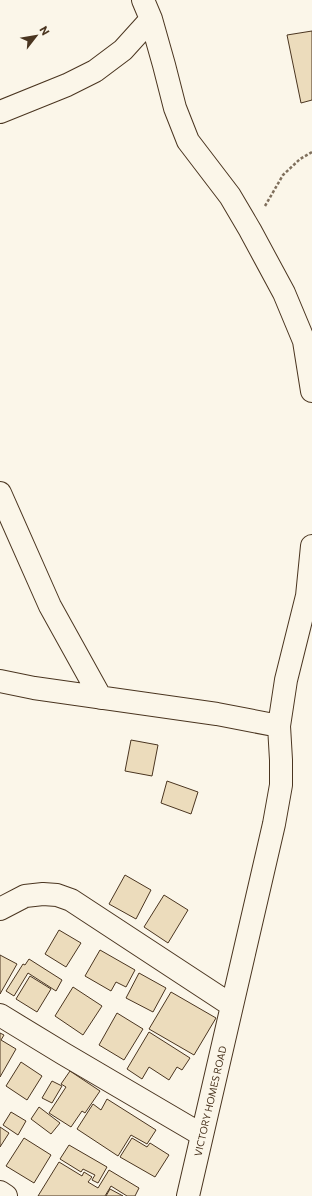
<svg xmlns="http://www.w3.org/2000/svg" width="312" height="1196" viewBox="0 0 312 1196" font-family="Commissioner,sans-serif">
<style>
.building{fill:#ecdcbc;stroke:#4a3520}
.lines{fill:none;stroke-linecap:round;stroke-linejoin:round}
.street-casing{stroke:#4a3520;stroke-width:24}
.path{stroke:#7f6f5c;stroke-width:2.5;stroke-dasharray:3 2;stroke-linecap:butt}
.street{stroke:#fbf6e9;stroke-width:22}
.labels{text-anchor:middle;stroke-width:3;stroke-linejoin:round;paint-order:stroke}
.street-label{font-size:10px;fill:#4a3520;stroke:#fbf6e9}
</style>
<rect width="100%" height="100%" fill="#fbf6e9"/>
<path class="building" d="M312 31V100L301 103 287 35Z
M131 740 158 745 152 776 125 771Z
M167 781 198 792 191 814 161 803Z
M125 875 151 890 136 919 109 904Z
M164 895 188 910 168 943 144 927Z
M59 930 81 943 66 967 45 954Z
M100 950 135 970 126 987 116 982 111 991 85 976Z
M0 955 17 964 0 994Z
M29 959 62 980 56 991 28 973 14 996 6 991 23 964 25 965Z
M139 973 166 988 153 1012 126 998Z
M30 976 51 989 37 1012 16 999Z
M73 987 102 1006 83 1035 55 1016Z
M171 992 216 1018 194 1055 149 1029Z
M117 1013 143 1029 124 1060 99 1045Z
M149 1032 190 1058 182 1070 177 1067 169 1080 149 1067 142 1079 127 1069Z
M0 1033 4 1035 1 1040 16 1049 0 1077Z
M21 1062 42 1076 27 1100 6 1086Z
M70 1071 100 1091 85 1113 82 1111 71 1127 49 1113 66 1087 61 1084Z
M52 1081 62 1086 52 1103 42 1098Z
M107 1099 156 1130 147 1144 131 1135 118 1156 77 1129 93 1104 101 1110Z
M39 1107 60 1123 51 1134 31 1119Z
M11 1112 26 1121 18 1135 3 1125Z
M0 1127 9 1133 0 1147Z
M24 1138 51 1155 34 1183 6 1166Z
M132 1138 147 1147 150 1143 169 1155 155 1177 120 1157Z
M69 1145 107 1167 98 1183 92 1180 95 1175 83 1169 81 1172 60 1159Z
M59 1162 82 1176 84 1172 92 1177 88 1182 98 1188 109 1170 139 1188 135 1196H127L111 1186 105 1196H38Z
M110 1189 123 1196H106Z"/>
<g class="lines">
<defs>
<path id="street" d="M143 0 151 19 164 65 175 108 188 141 230 196 250 230 284 293 304 341 312 391
M0 112 67 85 95 71 123 50 151 19
M0 493 50 606 101 698
M0 681 34 688 217 714 279 726
M0 909 25 896 43 894 57 895 71 900 231 1005
M0 1015 64 1054 202 1135
M0 1192 6 1196
M188 1196 274 824 281 785V760L279 726 286 680 307 596 312 546"/>
</defs>
<use href="#street" class="street-casing"/>
<path class="path" d="M265 206 283 175 300 159 312 152"/>
<use href="#street" class="street"/>
</g>
<g class="labels">
<g class="street-label">
<text transform="translate(210 1101) rotate(-77)" y="4">VICTORY HOMES ROAD</text>
</g>
</g>
<g transform="translate(36 36) rotate(59)" stroke="#fbf6e9" stroke-width="3" paint-order="stroke">
<path d="M0-3L7 15L0 10L-7 15Z" fill="#4a3520"/>
<text y="-6" font-size="11" font-weight="bold" text-anchor="middle" fill="#4a3520">N</text>
</g>
</svg>
